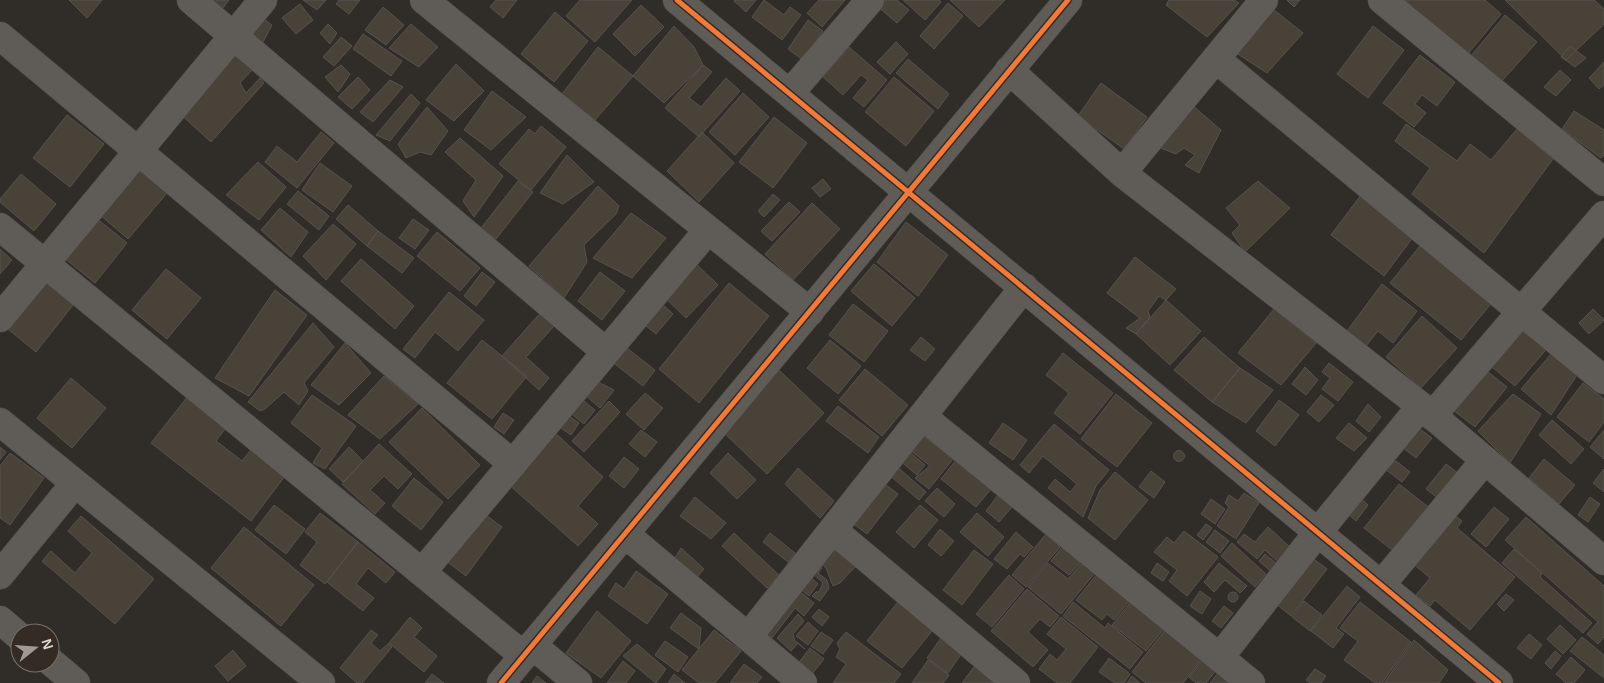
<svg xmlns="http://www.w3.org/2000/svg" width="1604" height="683" viewBox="0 0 1604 683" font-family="Helvetica,sans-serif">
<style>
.building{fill:#494238;stroke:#56524f}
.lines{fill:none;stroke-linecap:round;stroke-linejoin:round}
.street-casing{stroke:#4b4744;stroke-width:29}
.street{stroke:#5f5c58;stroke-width:28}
.cycleway-casing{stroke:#342c24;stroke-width:8}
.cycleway{stroke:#f17a3a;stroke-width:5}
</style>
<rect width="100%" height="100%" fill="#302c28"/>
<path class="building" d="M69 0H102L87 18Z
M212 0H229L223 8Z
M303 0H326L317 10Z
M339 0H360L349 14 336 4Z
M496 0H517L503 18 490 7Z
M580 0H632L595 42 566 16Z
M735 0H756L746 12 734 1Z
M764 0 784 15 790 7 801 15 782 40 752 17Z
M819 0H845L822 27 807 13Z
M881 0H897L909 10 897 23 876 5Z
M903 0H939L941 2 925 20Z
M950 0H1005L979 27Z
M1169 0H1234L1239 3 1207 37 1166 5Z
M1287 0H1300L1294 7Z
M1399 0H1485L1501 14 1467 55Z
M1505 0H1594L1604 9V24L1566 60Z
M948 3 963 16 934 49 920 36Z
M300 4 313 20 296 34 282 18Z
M641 5 664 27 635 56 613 34Z
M1269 6 1303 33 1267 73 1230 49Z
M383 7 404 25 386 45 365 30Z
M555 12 588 41 554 82 521 54Z
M259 15 272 25 262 44 246 32Z
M1505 15 1537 42 1501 82 1470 57Z
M808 20 823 31 803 60 788 49Z
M328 24 337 33 330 44 320 33Z
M411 24 438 47 419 67 389 48Z
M674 26 694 47 703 65 664 103 633 76Z
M1373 26 1404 50 1368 98 1337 74Z
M363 34 402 61 391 76 353 49Z
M341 37 352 46 334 66 323 57Z
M896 42 908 54 890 74 877 62Z
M1570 46 1586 58 1575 67 1561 57Z
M598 47 633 76 595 120 562 94Z
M849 47 887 80 864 107 853 98 868 80 861 75 843 95 823 77Z
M231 52 252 70 240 83 246 93 260 78 264 83 211 142 178 112Z
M1420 55 1455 82 1437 106 1422 95 1415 104 1426 113 1414 127 1383 103Z
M908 59 949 94 938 109 896 73Z
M1604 62V85L1599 89 1589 78Z
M456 64 484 91 454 121 426 100Z
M341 65 350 74 338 92 325 77Z
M703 65 712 72 689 98 701 107 726 78 740 91 699 137 665 108Z
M1560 70 1571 80 1556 96 1544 87Z
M358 77 370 90 352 109 338 97Z
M894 77 934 111 906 146 865 112Z
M390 80 403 87 373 122 360 112Z
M1101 83 1147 117 1124 149 1078 116Z
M492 91 526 117 491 150 464 130Z
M743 93 769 117 735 155 709 132Z
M411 94 420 103 390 141 376 135Z
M1193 106 1221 130 1199 173 1185 165 1195 155 1184 148 1176 154 1156 146Z
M427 107 448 131 431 155 420 152 406 158 398 144Z
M1574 111 1604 130V155L1601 158 1562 129Z
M67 115 104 144 70 187 33 158Z
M774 117 807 143 773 188 739 162Z
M1406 124 1457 161 1470 144 1491 160 1517 129 1553 159 1484 253 1412 194 1430 168 1395 141Z
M541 126 566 147 531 190 499 164 529 129 535 134Z
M321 132 334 143 297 188 265 162 277 146 297 162Z
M702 132 734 163 699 202 667 171Z
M460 138 503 176 474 217 463 201 476 180 445 152Z
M567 155 594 182 563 204 540 193Z
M258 162 286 187 259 220 226 195Z
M320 163 352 186 333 212 302 190Z
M139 168 167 193 128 239 99 214Z
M21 174 56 204 34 231 0 202V199Z
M823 179 831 189 820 197 812 188Z
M518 181 533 192 496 239 481 228Z
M1258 181 1290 208 1245 252 1232 233 1240 225 1226 208Z
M598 186 619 206 616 214 584 245 587 262 564 298 529 266Z
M298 191 329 216 319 230 287 204Z
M773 194 780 200 764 217 758 211Z
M1361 195 1414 236 1384 276 1331 235Z
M789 202 800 212 772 241 761 231Z
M812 203 840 229 793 280 765 254Z
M348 205 378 231 367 246 336 219Z
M280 208 308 232 291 257 261 230Z
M631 213 666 238 632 278 593 258Z
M95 217 127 243 95 283 63 257Z
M413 219 429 230 415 249 399 238Z
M906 222 948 255 918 296 877 262Z
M333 224 356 244 326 280 303 256Z
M378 231 414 258 402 273 367 246Z
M437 232 480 268 460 291 417 256Z
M1424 241 1495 299 1461 340 1390 283Z
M0 249 12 260 0 274Z
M1135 257 1176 289 1166 300 1159 296 1148 311 1150 317 1136 334 1126 328 1140 318 1107 293Z
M361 259 414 306 395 329 341 281Z
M693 261 718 285 686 318 661 294Z
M874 264 915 298 892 326 851 291Z
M166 269 201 298 167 339 132 310Z
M482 272 495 282 476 306 464 296Z
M600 272 625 291 602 320 578 301Z
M41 279 73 305 36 352 3 325Z
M729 283 769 316 699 403 659 369Z
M1382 284 1417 311 1393 343 1378 331 1366 346 1347 331Z
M275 290 307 315 249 396 215 378Z
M449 292 484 320 458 351 435 332 415 358 403 349Z
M1166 300 1201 331 1170 365 1136 334Z
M662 304 673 314 656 334 645 325Z
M853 304 888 331 864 362 829 335Z
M1274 309 1316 343 1281 385 1238 353Z
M1593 309 1604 320 1589 334 1579 323Z
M542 311 556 324 526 357 549 378 539 390 502 356Z
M1422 316 1457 348 1421 388 1386 357Z
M1521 320 1550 345 1515 386 1486 362Z
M313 323 334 347 304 383 308 391 299 405 284 392 265 409 260 411 248 402Z
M921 337 935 349 925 361 910 350Z
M1204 337 1240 368 1212 402 1174 370Z
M482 340 527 376 492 419 447 383Z
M830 340 861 366 838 394 807 368Z
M345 343 371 373 339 405 311 385Z
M623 345 655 370 643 386 611 361Z
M1063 353 1113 393 1080 434 1054 413 1069 393 1046 375Z
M1552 353 1577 375 1551 415 1521 389Z
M1329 363 1353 382 1338 401 1322 389 1330 378 1322 372Z
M1305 367 1318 380 1306 395 1292 384Z
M1482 367 1507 387 1475 427 1449 407Z
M1240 368 1273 390 1246 423 1212 402Z
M865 369 908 405 882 436 839 400Z
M779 370 824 413 767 474 722 431Z
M384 376 418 404 380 439 348 415Z
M71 378 106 408 72 448 37 418Z
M596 381 614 390 600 408 584 394Z
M1583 383 1604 399V422L1589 442 1557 417Z
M192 391 231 421 216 441 242 461 257 442 291 468 251 521 151 443Z
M645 393 663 408 644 430 626 414Z
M1116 394 1152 423 1117 467 1081 439Z
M1513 394 1541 414 1510 463 1478 431Z
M312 395 356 426 325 469 313 463 322 448 291 423Z
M1321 395 1334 405 1319 422 1307 412Z
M580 398 595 410 584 424 569 412Z
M1279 400 1299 415 1275 446 1256 431Z
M609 401 620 412 584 452 572 441Z
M1368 404 1381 417 1369 432 1356 421Z
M838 406 879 437 868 453 826 421Z
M422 408 480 465 448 499 389 442Z
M503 413 514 420 504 434 494 427Z
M566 414 579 423 571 435 558 426Z
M1552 420 1584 449 1571 464 1539 435Z
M1003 423 1027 440 1013 460 989 443Z
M1349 423 1367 438 1354 451 1336 438Z
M1054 424 1109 470 1096 486 1083 517 1048 488 1055 479 1070 492 1077 484 1043 456 1029 473 1020 465Z
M1417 427 1432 438 1416 458 1401 446Z
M641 430 657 442 645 457 629 444Z
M1604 430V459L1590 447Z
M553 431 603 477 578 506 598 524 578 546 507 483Z
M922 435 953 459 929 489 915 478 930 466 910 450Z
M379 444 412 474 398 489 384 476 370 490 385 503 375 514 342 484Z
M0 447 6 452 0 460Z
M349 447 363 461 343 482 329 469Z
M907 450 925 465 917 475 899 460Z
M1173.5 456a5.5 5.5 0 1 1 11 0a5.5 5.5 0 1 1-11 0Z
M10 453 44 478 10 525 0 518V466Z
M728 453 756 480 737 499 710 473Z
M624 457 639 469 624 488 609 476Z
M1544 459 1575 485 1559 504 1529 478Z
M956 460 991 489 976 507 941 479Z
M1396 461 1410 472 1402 482 1385 469Z
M894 464 926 492 919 500 887 473Z
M1446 464 1459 474 1439 499 1426 489Z
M798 468 834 501 820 518 785 484Z
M1604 469V492L1593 483Z
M1151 471 1165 482 1154 498 1139 487Z
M1115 472 1148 500 1115 540 1088 518 1100 490Z
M414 478 443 502 421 530 392 506Z
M881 481 898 494 867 534 851 522Z
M1399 484 1436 513 1401 557 1364 528Z
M937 488 955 504 944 517 925 501Z
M1244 493 1259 503 1236 539 1217 526 1229 507 1225 503 1229 495 1238 501Z
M1355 493 1368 505 1356 521 1342 509Z
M998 495 1012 507 999 522 986 511Z
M695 497 726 523 711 539 680 516Z
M1590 497 1600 504 1588 522 1578 515Z
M1211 499 1225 509 1215 524 1201 514Z
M274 505 305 529 286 554 255 530Z
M920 505 938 520 914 548 896 532Z
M1494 507 1509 519 1486 547 1471 534Z
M478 509 502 527 466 576 442 558Z
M320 513 358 542 325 584 300 565 317 542 305 532Z
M977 513 1004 537 988 556 960 532Z
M1452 513 1462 521 1457 528 1515 577 1470 630 1435 600 1430 606 1416 595 1430 578 1411 562Z
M81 516 154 579 115 624 42 561 51 551 75 573 92 553 68 531Z
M1526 517 1604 586V637L1598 644 1587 634 1598 622 1505 540Z
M1206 524 1212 528 1203 540 1197 535Z
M244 527 314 585 281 626 211 568Z
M1268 527 1290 547 1278 562 1265 550 1257 559 1237 542 1244 534 1255 542Z
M940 529 954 541 941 556 928 545Z
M1215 530 1229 541 1220 553 1206 542Z
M1184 531 1218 557 1187 596 1169 581 1177 570 1154 552 1167 537 1174 543Z
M1016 532 1033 547 1024 557 1020 554 1007 569 994 559Z
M734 533 779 575 767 588 722 546Z
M770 533 795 553 788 562 763 542Z
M1046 534 1060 547 1026 587 1012 575Z
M358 542 395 572 386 583 368 568 356 584 374 598 363 611 327 582Z
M829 542 855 567 840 583 833 586 826 568 815 557Z
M1232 543 1266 574 1255 587 1221 556Z
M1062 547 1080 563 1069 575 1051 561Z
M681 548 704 569 694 581 670 566Z
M1514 549 1542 573 1540 577 1592 623 1583 633 1502 563Z
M974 550 993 564 962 605 943 590Z
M1265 554 1276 563 1270 571 1259 561Z
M1311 557 1327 569 1291 616 1275 603Z
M818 563 822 568 818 573 827 580 829 588 820 601 812 596 816 592H819L823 583 811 572Z
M1048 563 1068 579 1082 563 1095 573 1061 614 1028 587Z
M1157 563 1169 572 1163 581 1151 573Z
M1219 563 1247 586 1240 593 1225 580 1214 592 1204 582Z
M636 571 668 594 647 624 608 596 616 583 624 589Z
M807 574 818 584 809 596 794 584Z
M1097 574 1130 600 1114 620 1107 614 1102 620 1076 600Z
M1009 575 1024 589 992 627 976 614Z
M792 585 814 603 804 616 795 608 772 638 759 628Z
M1347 586 1360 597 1336 628 1344 634 1333 648 1311 631Z
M1027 589 1059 616 1050 627 1040 619 1028 632 1048 650 1033 667 991 631Z
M1200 591 1211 599 1202 614 1190 606Z
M1228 597a5 5 0 1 1 10 0a5 5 0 1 1-10 0Z
M1506 594 1514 600 1504 611 1497 604Z
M901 598 936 626 902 668 867 641Z
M1133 599 1167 625 1146 651 1112 625Z
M1304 601 1322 615 1310 631 1292 617Z
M1073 602 1105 628 1108 623 1143 652 1130 669 1063 616Z
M1360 602 1411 642 1382 683H1375L1344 660 1358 641 1340 628Z
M1224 606 1233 613 1221 628 1212 621Z
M819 609 829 617 822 626 812 617Z
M597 611 631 641 601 678 566 653Z
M681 613 701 628 699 649 670 628Z
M798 614 804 621 793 634 795 641 805 649 798 643 791 651 777 638Z
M410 617 422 628 414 637 437 656 424 672 389 643Z
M1061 617 1098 647 1070 683H1057L1039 669 1050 654 1057 660 1066 649 1047 634Z
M808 622 818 631 808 645 796 636Z
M1560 625 1576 640 1563 654 1547 639Z
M371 630 378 635 371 643 380 651 389 643 392 647 362 683H357L340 668Z
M714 630 741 651 715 683H699L682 670Z
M1165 630 1202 659 1183 683H1146L1132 672Z
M821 632 833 640 823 654 811 646Z
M846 632 901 674 894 683H833L846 664 836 657 840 649 837 643Z
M1529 634 1542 645 1531 659 1517 648Z
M943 635 964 650 948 673 927 658Z
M1582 637 1604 655V678L1570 651Z
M1414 640 1448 670 1439 683H1384Z
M665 641 688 657 678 672 655 655Z
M637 644 666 669 656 683 623 656Z
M810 648 824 659 811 675 797 665Z
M233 650 246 666 228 681 215 666Z
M1555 651 1561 656 1551 669 1545 663Z
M1571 657 1585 670 1574 683H1566L1556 674Z
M1109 658 1130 674 1124 683H1115L1099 672Z
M928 660 949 675 943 683H912Z
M623 661 635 671 626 683H607Z
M1202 661 1215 672 1206 683H1196L1189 677Z
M744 664 762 677 757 683H730Z
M976 664 1000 683H962Z
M1315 669 1326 676 1321 683H1310L1306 680Z
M1218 673 1229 683H1210Z
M432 674 444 683H425Z
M674 674 685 683H668Z
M537 676 546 683H532Z
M1132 676 1140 683H1127Z"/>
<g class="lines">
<defs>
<path id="street" d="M191 0 606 352
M424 0 810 312
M677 0 1499 683
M1382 0 1604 182
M0 36 513 464
M1216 59 1604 380
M1009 70 1122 173 1421 406 1604 561
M790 93 870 0
M1122 173 1264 0
M0 227 524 656
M0 318 263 0
M922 416 1251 683
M1432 416 1604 215
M0 422 321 683
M833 530 1016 683
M625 534 803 683
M423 571 708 230
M0 575 75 483
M1381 585 1485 460
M0 620 20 637
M748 637 1024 287
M532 645 578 683
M1220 657 1318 532 1421 406
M50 661 76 683
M501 683 1068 0"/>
</defs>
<use href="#street" class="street-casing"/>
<use href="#street" class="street"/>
<defs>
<path id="cycleway" d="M677 0 1499 683
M501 683 1068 0"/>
</defs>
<use href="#cycleway" class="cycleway-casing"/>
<use href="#cycleway" class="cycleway"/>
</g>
<g transform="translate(35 648) rotate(73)"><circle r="24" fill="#342c24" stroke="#777069"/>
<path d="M0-4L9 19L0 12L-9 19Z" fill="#a09a96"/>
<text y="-8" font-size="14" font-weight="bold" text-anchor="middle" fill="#dcd6d1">N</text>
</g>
</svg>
